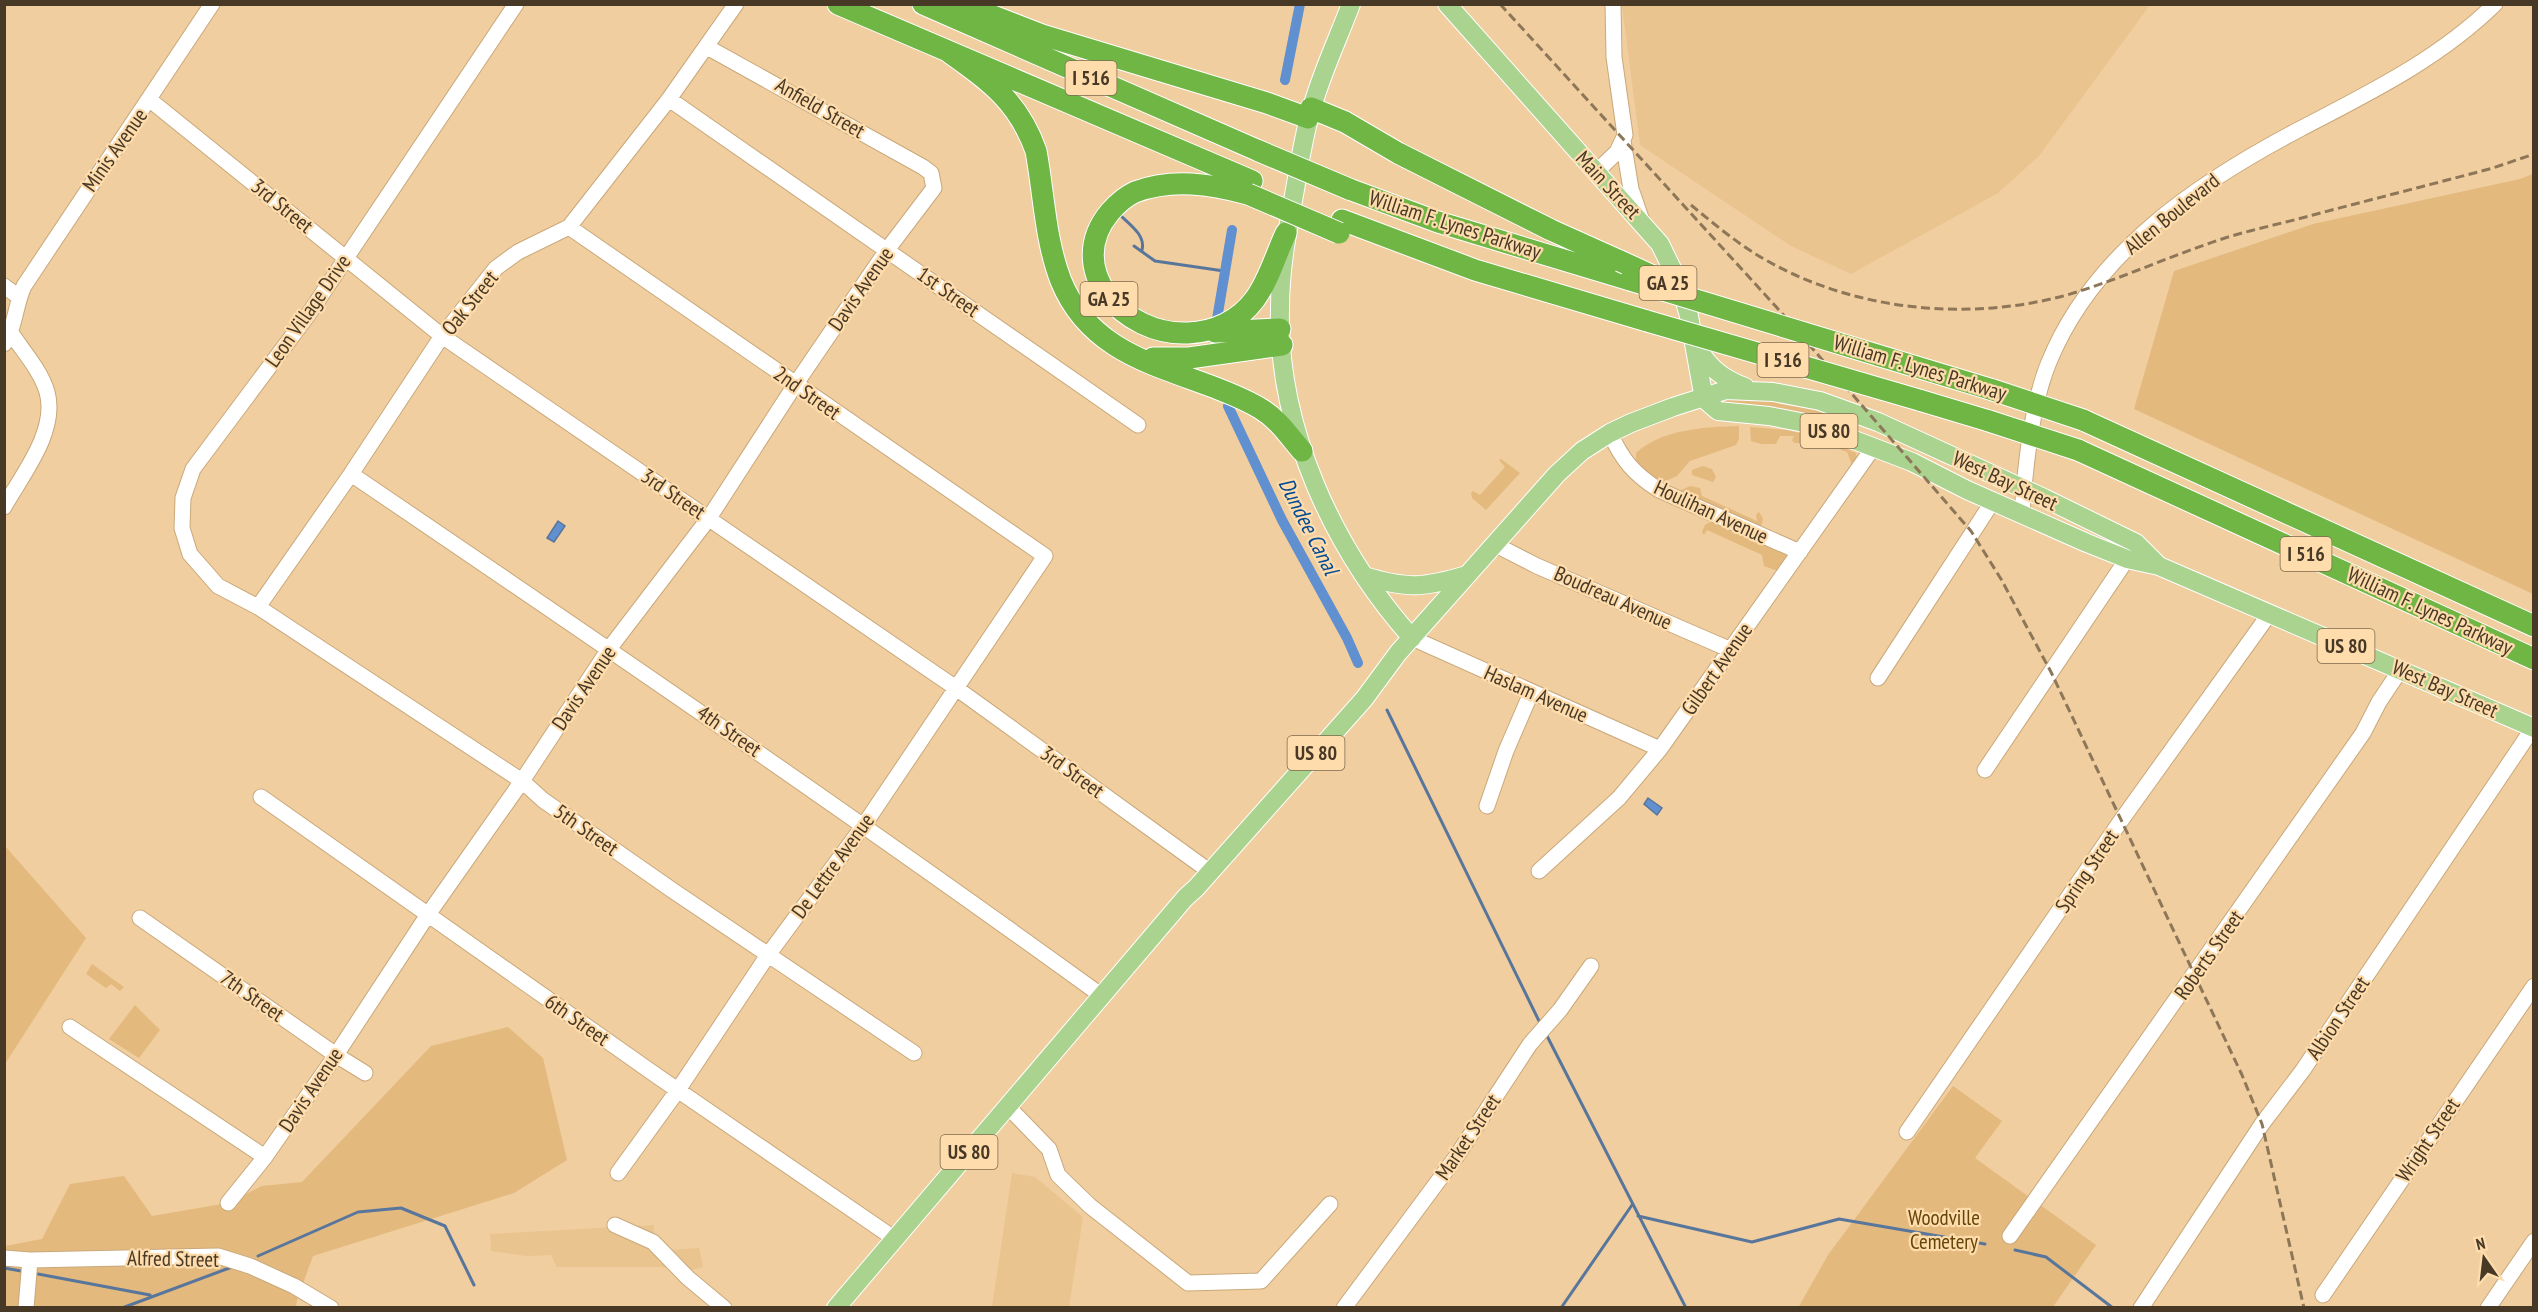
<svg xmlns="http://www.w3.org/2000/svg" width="2538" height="1312" viewBox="0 0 2538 1312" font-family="'PT Sans Narrow',sans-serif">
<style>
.built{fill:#eac48f}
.green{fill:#e3b97e}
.water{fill:#6090cf;stroke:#58769c;stroke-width:1.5}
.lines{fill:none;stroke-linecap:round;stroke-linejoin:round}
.stream{stroke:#58769c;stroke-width:3}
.canal{stroke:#6090cf;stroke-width:10}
.minor-casing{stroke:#c9a87a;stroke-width:17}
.major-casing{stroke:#fff;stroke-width:20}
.highway-casing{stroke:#fff;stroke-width:23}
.minor{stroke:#fff;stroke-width:15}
.major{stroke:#a9d38f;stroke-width:18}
.highway{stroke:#6fb645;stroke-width:21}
.rail{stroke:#8d7758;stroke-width:3;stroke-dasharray:9 4.5;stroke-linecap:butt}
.highway-bridge-casing{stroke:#fff;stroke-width:23;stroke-linecap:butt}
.highway-bridge{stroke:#6fb645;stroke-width:21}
.labels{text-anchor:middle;stroke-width:4.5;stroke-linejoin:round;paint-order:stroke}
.shield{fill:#fedcac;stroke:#7e6a4e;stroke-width:1.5}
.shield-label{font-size:20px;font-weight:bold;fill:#473926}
.street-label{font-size:21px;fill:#473926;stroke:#fedcac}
.park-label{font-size:21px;fill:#664508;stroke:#fedcac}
.water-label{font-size:22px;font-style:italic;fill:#024a95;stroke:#fedcac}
</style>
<rect width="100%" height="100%" fill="#f0ce9f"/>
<path class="built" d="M1622 5V4L2150 5 2039 156 1998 193 1851 274 1791 246 1640 145Z
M1012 1173 1035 1177 1083 1217 1069 1307H992Z
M654 1225V1251L699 1248 703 1267 687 1271 660 1267H557L551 1255 526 1256 491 1251 490 1234Z"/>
<path class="green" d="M2533 174V594L2134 409 2174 271 2313 224 2520 179Z
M1717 399H1771L1830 414 1829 418 1731 409Z
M1739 426V439L1736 445 1690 461 1677 476 1659 484 1636 463V453C1662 429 1705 427 1739 426Z
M1750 427 1787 430 1808 435 1809 438 1804 447 1802 443H1794L1792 440 1794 436H1780L1776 444H1761L1751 441Z
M1827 441 1856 453 1857 462 1852 465 1847 452 1829 445Z
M1501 459 1520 473 1486 510 1472 498 1471 493 1473 491 1480 495 1505 467 1499 460Z
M1703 466 1712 469 1716 477 1713 482 1692 475V470Z
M1690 486 1700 488 1702 496 1757 521 1756 515 1759 512 1763 518 1761 527 1679 491Z
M1712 521 1785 552 1788 558 1781 569 1775 570 1764 566 1762 555 1707 530 1704 535 1702 532 1705 525Z
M5 846 86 938 5 1064H4Z
M92 964 124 987 120 991 111 984 106 988 86 974Z
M135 1005 160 1030 139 1058 109 1039Z
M508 1027 543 1058 567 1160 514 1193 313 1256 297 1300 296 1307 5 1308V1246L42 1239 70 1184 124 1176 152 1216 228 1203 262 1186 302 1182 431 1046Z
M1953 1086 2002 1121 1975 1158 2096 1245 2053 1307 1798 1308 1828 1255Z"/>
<path class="water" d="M558 521 565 526 554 542 547 538Z
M1648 798 1662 808 1657 815 1644 804Z"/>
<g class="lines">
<path class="stream" d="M1119 214C1129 224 1146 235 1142 250
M1134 246 1155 261 1224 271
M1387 710 1540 1023
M1546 1034 1686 1308
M1638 1216 1752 1242 1839 1219 1985 1244
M2015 1250 2046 1257 2113 1308
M258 1256 358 1212 401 1208 445 1226 474 1285
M4 1268 21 1271
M38 1274 150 1295
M122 1308 232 1267
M1561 1308 1632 1205"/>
<path class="canal" d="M1285 80 1300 4
M1217 319 1232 230
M1228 406 1282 520 1347 638 1358 663"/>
<defs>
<path id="minor" d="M516 4 308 315 193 469 183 498 182 528 190 554 218 586 258 607 522 781 543 800 672 890 914 1053
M669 99 1138 425
M150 100 442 336 956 688 1209 871
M1623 141 1631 189 1642 221
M1595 173 1617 152 1625 135 1614 57 1613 4
M569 227 1045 556 864 825 768 955 678 1090 618 1173
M4 286 19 297
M4 344C16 326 15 305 24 286L212 4
M1610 433C1622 460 1634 474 1659 490L1800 552
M351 474C603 645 855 817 1102 996
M4 507C22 475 58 431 47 392 41 371 23 351 11 333
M2022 514C2025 468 2031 405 2049 362 2094 252 2199 182 2300 129 2369 93 2439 59 2495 4
M1496 545 1537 566 1731 650
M258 607 351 474 442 336 496 268 518 252 569 227 669 99 736 4
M1412 638 1660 749
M1878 678 1993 501
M1985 770 2127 559
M261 797 660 1078 895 1239
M1487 806 1506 751 1531 693
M1539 871 1619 798 1660 749 1873 448
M140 918 336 1055 365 1073
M70 1027 265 1157
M1009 1105 1014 1113 1049 1149 1058 1175 1090 1206 1188 1283 1261 1281 1330 1204
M1907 1132 2120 822 2270 613
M228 1203 265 1157 336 1055 427 916 522 781 609 649 709 518 795 385 887 250 934 188 931 173 923 167 707 47
M615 1225 653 1242 688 1278 724 1308
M2010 1236 2363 733 2379 702 2401 669
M4 1258 30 1260 218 1256 250 1266 294 1286 331 1308
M2323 1295 2534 986
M26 1308 30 1260
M1344 1308 1456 1157 1530 1044 1560 1010 1591 966
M2141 1308 2262 1124 2303 1070 2533 728
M2488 1308 2534 1241"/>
<path id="major" d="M1351 4C1338 39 1321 74 1311 111 1303 138 1299 167 1294 195 1287 233 1280 269 1280 308 1277 428 1333 549 1412 638
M1447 4 1660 244 1680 285 1689 316 1704 399 1718 411 1769 416 1815 425 1912 462 1967 490 2087 543 2127 559 2159 566 2534 728
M1698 349C1710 369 1724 379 1745 387
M1364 576C1408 589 1423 588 1467 575
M836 1308 1185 898 1196 888 1364 699 1398 653 1557 474 1582 451 1610 433 1631 423 1673 407 1726 390 1773 392 1820 401 1878 422 2044 498 2136 543 2159 566"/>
<path id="highway" d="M838 4 1252 181
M923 4 1259 151
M962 4 1042 35 1267 103 1308 118
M946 50C988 80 1018 100 1036 151 1044 194 1045 240 1061 281 1089 350 1153 364 1216 388 1231 394 1247 400 1261 409 1278 419 1289 436 1302 451
M1311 108 1345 122 1398 153 1551 230 1620 261
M1349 189 1438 222 1630 280
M1248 194C1211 184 1172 178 1135 192 1126 196 1117 204 1110 212 1063 268 1123 336 1188 333 1214 332 1239 321 1255 299 1269 280 1276 254 1286 233
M1342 220 1475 270 1647 321
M1215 332 1280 329
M1877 355 1993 390
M1153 358H1189L1282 345
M1919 400 1989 421
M2083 420 2534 626
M2078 450 2534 659"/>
</defs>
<use href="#minor" class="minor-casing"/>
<use href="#major" class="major-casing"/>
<use href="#highway" class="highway-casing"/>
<use href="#minor" class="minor"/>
<use href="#major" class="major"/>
<use href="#highway" class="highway"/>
<path class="rail" d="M1500 4 1779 310 1971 531 2001 579 2051 672 2242 1075 2262 1124 2304 1308
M1691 205C1714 224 1738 244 1764 259 1854 311 1968 322 2067 295 2121 279 2172 255 2225 238 2254 229 2284 223 2313 215 2373 199 2433 184 2493 168L2534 154"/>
<defs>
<path id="highway-bridge" d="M1259 151 1349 189
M1248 194 1339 233
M1620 261 1655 277
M1630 280 1877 355
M1647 321 1919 400
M1993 390 2083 420
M1989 421 2078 450"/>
</defs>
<use href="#highway-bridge" class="highway-bridge-casing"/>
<use href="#highway-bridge" class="highway-bridge"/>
</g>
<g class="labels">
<g class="shield">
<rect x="1065.5" y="61" width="51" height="34" rx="4.5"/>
<rect x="1639.5" y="266" width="57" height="34" rx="4.5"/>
<rect x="1080.5" y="282" width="57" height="34" rx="4.5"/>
<rect x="1757.5" y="343" width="51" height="34" rx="4.5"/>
<rect x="1800.5" y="414" width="57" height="34" rx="4.5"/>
<rect x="2280.5" y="537" width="51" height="34" rx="4.5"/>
<rect x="2317.5" y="629" width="57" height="34" rx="4.5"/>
<rect x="1287.5" y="736" width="57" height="34" rx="4.5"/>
<rect x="940.5" y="1135" width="57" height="34" rx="4.5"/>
</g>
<g class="shield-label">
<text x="1091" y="85">I 516</text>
<text x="1668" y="290">GA 25</text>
<text x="1109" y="306">GA 25</text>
<text x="1783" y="367">I 516</text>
<text x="1829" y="438">US 80</text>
<text x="2306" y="561">I 516</text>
<text x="2346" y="653">US 80</text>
<text x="1316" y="760">US 80</text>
<text x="969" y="1159">US 80</text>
</g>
<g class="street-label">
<text transform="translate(820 108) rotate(30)" y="7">Anfield Street</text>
<text transform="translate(115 150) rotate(-55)" y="7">Minis Avenue</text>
<text transform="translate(1608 185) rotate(47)" y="7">Main Street</text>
<text transform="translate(282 206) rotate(39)" y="7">3rd Street</text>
<text transform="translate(2172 214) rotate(-39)" y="7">Allen Boulevard</text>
<text transform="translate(1455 225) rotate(18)" y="7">William F. Lynes Parkway</text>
<text transform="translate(861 289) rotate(-55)" y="7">Davis Avenue</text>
<text transform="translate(948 292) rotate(35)" y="7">1st Street</text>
<text transform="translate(470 303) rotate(-51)" y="7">Oak Street</text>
<text transform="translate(308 311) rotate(-55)" y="7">Leon Village Drive</text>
<text transform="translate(1920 368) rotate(17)" y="7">William F. Lynes Parkway</text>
<text transform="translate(807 393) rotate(35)" y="7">2nd Street</text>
<text transform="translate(2005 481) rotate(25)" y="7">West Bay Street</text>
<text transform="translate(673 494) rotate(34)" y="7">3rd Street</text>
<text transform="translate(1711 512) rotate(25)" y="7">Houlihan Avenue</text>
<text transform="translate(1613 598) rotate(24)" y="7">Boudreau Avenue</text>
<text transform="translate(2430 611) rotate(25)" y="7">William F. Lynes Parkway</text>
<text transform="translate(1717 669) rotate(-55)" y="7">Gilbert Avenue</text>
<text transform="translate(584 688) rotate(-56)" y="7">Davis Avenue</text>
<text transform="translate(2445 689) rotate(24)" y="7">West Bay Street</text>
<text transform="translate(1536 694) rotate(24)" y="7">Haslam Avenue</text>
<text transform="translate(729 731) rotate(35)" y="7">4th Street</text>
<text transform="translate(1072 772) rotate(36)" y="7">3rd Street</text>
<text transform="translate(586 830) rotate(35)" y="7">5th Street</text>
<text transform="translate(833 866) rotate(-54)" y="7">De Lettre Avenue</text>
<text transform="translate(2087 871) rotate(-56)" y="7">Spring Street</text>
<text transform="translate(2209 955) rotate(-55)" y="7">Roberts Street</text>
<text transform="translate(252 996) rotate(35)" y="7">7th Street</text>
<text transform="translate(2338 1018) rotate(-56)" y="7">Albion Street</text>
<text transform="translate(577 1020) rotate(35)" y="7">6th Street</text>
<text transform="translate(311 1090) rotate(-56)" y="7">Davis Avenue</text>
<text transform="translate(1468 1137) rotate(-56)" y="7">Market Street</text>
<text transform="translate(2428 1140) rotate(-56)" y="7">Wright Street</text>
<text transform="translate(173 1259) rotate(1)" y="7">Alfred Street</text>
</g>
<g class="park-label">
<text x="1944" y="1225">Woodville<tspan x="1944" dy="24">Cemetery</tspan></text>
</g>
<g class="water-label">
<text transform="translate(1309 526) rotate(63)" y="8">Dundee Canal</text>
</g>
</g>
<rect width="2538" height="1312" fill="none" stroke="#473926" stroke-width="12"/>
<g transform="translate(2484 1258) rotate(346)" stroke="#fedcac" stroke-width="4.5" paint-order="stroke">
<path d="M0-4.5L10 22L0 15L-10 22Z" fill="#473926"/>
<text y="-9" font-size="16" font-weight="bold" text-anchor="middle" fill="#473926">N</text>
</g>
</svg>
